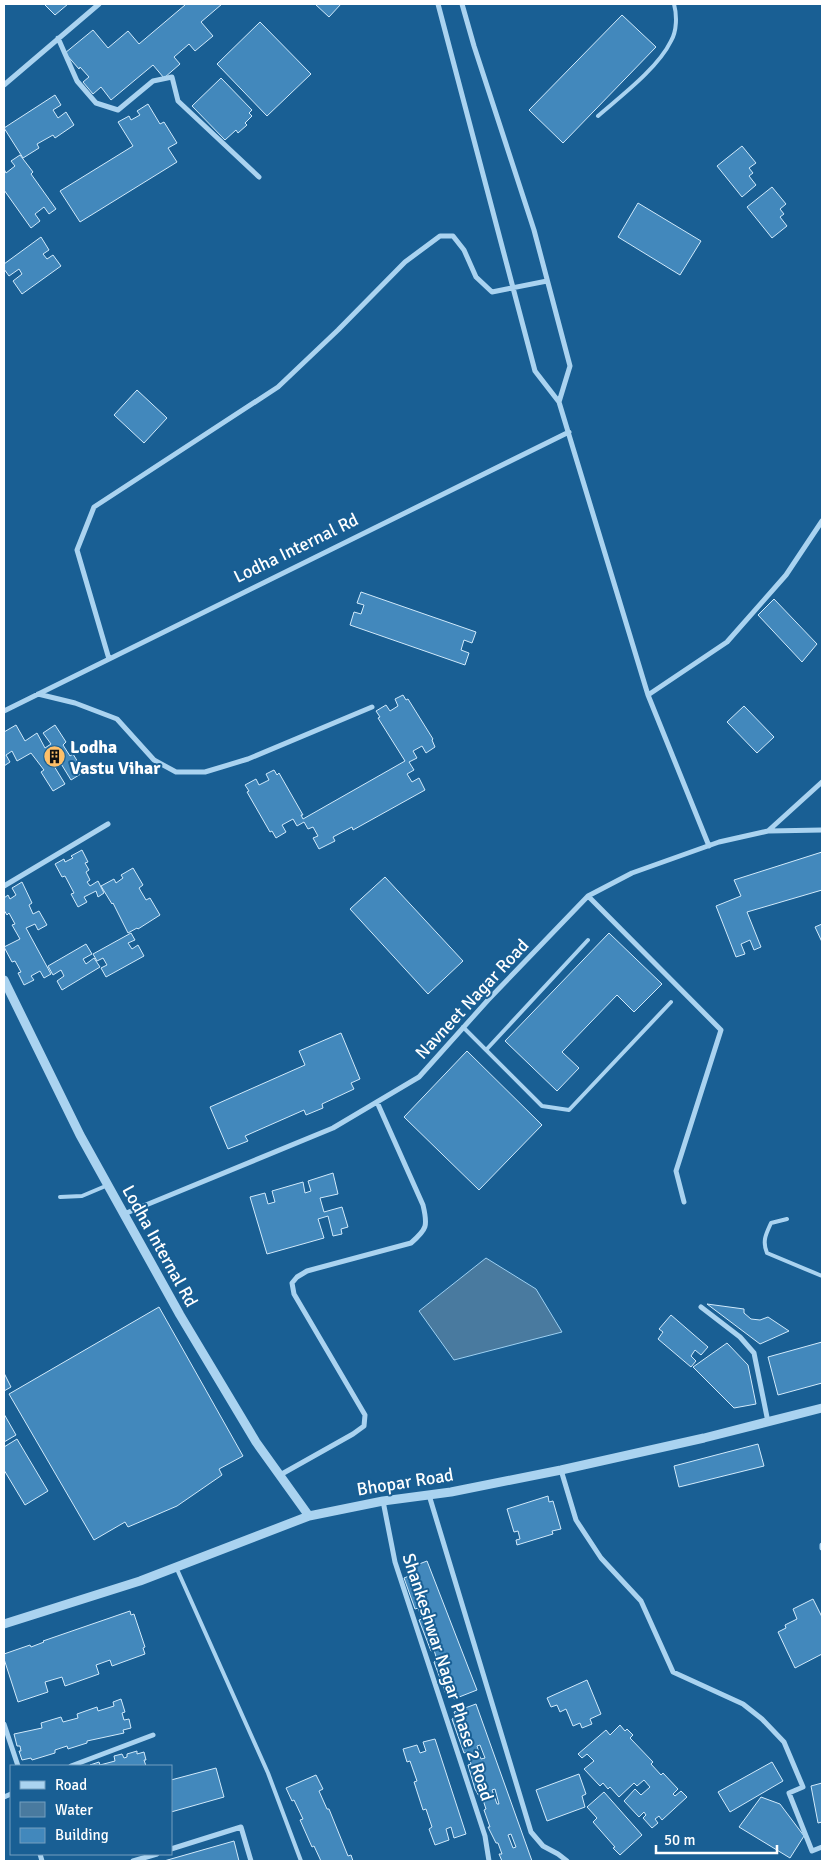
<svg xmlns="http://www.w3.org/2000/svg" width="826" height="1865" viewBox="0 0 826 1865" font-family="Signika,sans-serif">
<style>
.water{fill:#497a9f;stroke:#9dd0f2}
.building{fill:#4288bc;stroke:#d1eafb;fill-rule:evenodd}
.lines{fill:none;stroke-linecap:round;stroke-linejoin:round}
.service{stroke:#aad3f0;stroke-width:4}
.minor{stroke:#aad3f0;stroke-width:5}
.tertiary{stroke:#aad3f0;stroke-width:9}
.labels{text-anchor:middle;stroke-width:4;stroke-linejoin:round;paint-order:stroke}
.street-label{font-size:18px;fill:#fff;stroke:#195f94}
.poi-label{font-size:18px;font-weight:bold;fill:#fff;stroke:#195f94;text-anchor:start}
</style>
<rect width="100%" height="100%" fill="#195f94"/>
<path class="water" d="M486 1258 536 1289 562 1332 454 1360 419 1311Z"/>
<path class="building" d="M44 4H68L55 15Z
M184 4H222L201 22 213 36 195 51 189 44 174 57 180 64 164 78 153 65 111 100 101 87 93 94 83 82 89 77 80 67 79 69 65 53 93 30 108 48 128 31 139 44 185 5Z
M315 4H341L329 17Z
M622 15 656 47 563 143 529 110Z
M260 22 311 74 267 116 217 64Z
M221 78 252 110 249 113 252 116 245 123 247 125 238 133 236 130 225 140 192 106Z
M55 95 61 105 53 110 58 118 66 112 74 125 55 138 53 135 37 144 39 148 23 158 4 128Z
M148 104 160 124 164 122 177 143 168 148 177 162 80 222 60 191 133 146 118 122 129 116 131 120 140 115 137 111Z
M742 146 756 163 749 168 753 173 749 176 756 185 742 197 717 166Z
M20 155 33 172 31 174 56 209 49 214 44 207 35 214 40 221 31 228 4 190V169L6 173 15 166 11 161Z
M772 187 786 204 780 209 784 214 780 217 787 226 772 238 747 207Z
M638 203 701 241 680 275 618 237Z
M41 237 49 250 43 254 47 259 53 255 61 266 22 294 13 281 22 274 19 269 9 276 4 269V264Z
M137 390 167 418 144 443 114 415Z
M361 592 476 632 472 643 464 640 461 650 469 653 465 665 350 625 354 612 361 614 364 605 357 603Z
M774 599 817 644 802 662 758 615Z
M403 695 406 700 408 699 433 739 432 740 435 747 426 753 422 746 413 751 417 758 409 762 414 770 407 774 412 782 419 778 425 790 353 830 352 827 333 837 335 841 319 849 313 838 318 836 313 827 308 829 304 822 297 826 293 819 282 825 286 832 276 838 272 831 270 832 247 792 249 791 245 785 256 779 259 785 269 780 266 774 274 770 277 775 279 773 303 815H301L303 819 405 761 378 718 380 717 376 711 386 705 390 711 398 706 395 699Z
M744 706 774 737 757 753 727 722Z
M16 725 25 741 37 733 45 748 51 744 43 733 55 725 66 742 63 745 70 756 73 754 84 772 71 780 60 762 54 766 65 784 53 791 41 772 44 770 31 753 17 761 12 751 6 755 10 762 4 766V732Z
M82 850 88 862 85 863 89 870 86 872 90 880 87 882 90 886 98 881 104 893 98 897 96 891 84 897 87 902 78 907 71 894 74 893 65 876 62 877 55 864 64 859 65 862 73 858 71 856Z
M822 852V890L747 912 761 947 754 950 750 940 741 944 745 954 736 957 716 906 741 896 734 880Z
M133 868 143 885 139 888 146 900 150 898 160 915 138 929 137 928 128 933 113 903 112 904 101 886 114 879 116 883 123 878 121 875Z
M385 877 463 961 428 994 350 909Z
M22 882 32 903 29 905 33 914 39 911 47 925 38 930 35 924 26 928 51 974 44 978 40 971 31 976 34 980 24 985 18 973 21 972 15 961 12 962 4 947 20 939 12 925 15 924 9 913 7 915 4 910V898L8 895 10 899 16 895 12 888Z
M822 924V942L815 927Z
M131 933 135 940 128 943 132 949 138 945 144 956 106 977 101 968 107 965 103 958 97 961 93 954Z
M609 933 662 984 634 1012 617 995 562 1052 579 1068 557 1091 505 1041Z
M86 944 92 954 83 959 86 964 94 958 100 967 62 990 57 981 64 976 61 970 53 975 48 966Z
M341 1033 360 1079 351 1083 354 1089 322 1104 323 1108 306 1115 304 1110 245 1136 248 1141 228 1149 210 1107 305 1065 299 1051Z
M467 1051 542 1125 479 1190 404 1117Z
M333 1173 338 1194 320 1198 324 1212 342 1207 348 1227 341 1229 342 1234 333 1236 328 1216 318 1219 324 1238 267 1254 250 1197 265 1193 268 1204 275 1202 272 1191 303 1182 305 1193 311 1191 308 1181Z
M707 1304 744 1309V1313L751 1319 760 1320 768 1317 789 1331 760 1344Z
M159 1307 243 1456 219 1469 222 1475 177 1506 128 1527 125 1522 94 1540 9 1394Z
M671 1315 708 1347 701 1355 695 1350 691 1356 696 1361 691 1367 658 1339 663 1332 659 1329Z
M822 1342V1383L778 1395 768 1357Z
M727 1343 748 1365 756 1404 734 1408 693 1367Z
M4 1373 11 1387 4 1391Z
M4 1414 16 1435 4 1442Z
M17 1439 48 1491 25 1505 4 1470V1447Z
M758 1444 764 1466 679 1487 674 1466Z
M548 1496 549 1502 553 1501 561 1529 552 1531 553 1534 517 1545 516 1540 520 1539 518 1531 514 1532 507 1509Z
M427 1561 477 1690 454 1699 451 1691 446 1694 434 1662 437 1660 434 1650 431 1651 419 1620 422 1619 418 1608 415 1609 404 1578 409 1576 406 1569Z
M813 1599 822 1617V1654L795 1668 778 1632 786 1628 785 1625 797 1619 793 1609Z
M130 1611 131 1615 134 1614 145 1647 143 1648 145 1654 112 1666 110 1660 96 1665 99 1674 65 1686 62 1677 45 1682 48 1692 18 1702 4 1659V1654L30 1645 31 1647 44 1642 43 1641Z
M587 1680 601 1714 590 1719 592 1724 582 1728 580 1723 573 1726 566 1709 560 1712 557 1705 551 1707 547 1698Z
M121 1699 125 1712 122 1713 124 1720 129 1719 131 1728 123 1730 124 1733 87 1741V1743L68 1749 67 1746 55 1750V1753L32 1760 31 1758 22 1760 19 1751H21L20 1746H17L14 1734 42 1728 41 1723 61 1717 63 1722 78 1718 77 1714 97 1707 98 1711 114 1706 113 1702Z
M476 1704 532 1861H502L499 1854H502L498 1843H496L488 1827H490L484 1810 486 1809 482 1797 480 1798 475 1789 468 1765 471 1764 467 1752 464 1753 452 1719 456 1717 454 1712ZM480 1745 485 1758 481 1759 477 1746ZM495 1789 499 1804H497L492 1790ZM511 1834 516 1847 513 1848 508 1835Z
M620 1725 625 1731 627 1729 633 1735 630 1738 653 1762 651 1764 661 1775 663 1773 678 1789 673 1794 675 1796 681 1791 687 1797 662 1820 659 1816 655 1819 658 1823 652 1828 643 1818 646 1815 644 1812 639 1817 624 1801 635 1789 641 1795 650 1787 644 1780 637 1786 634 1783 619 1797 610 1787 608 1789 603 1783 600 1786 584 1769 594 1761 587 1754 582 1758 578 1754 606 1730 610 1735Z
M435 1739 466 1834 454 1838 451 1827 446 1829 449 1840 435 1845 429 1829 432 1827 426 1809 423 1810 414 1782 417 1781 410 1761 407 1762 403 1749 417 1745 420 1753 426 1751 423 1742Z
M137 1751V1754L144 1752 146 1760H144L146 1766 90 1765 99 1762 100 1765 115 1761 114 1756 122 1754 124 1758 127 1757V1754Z
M772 1762 783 1781 730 1812 718 1792Z
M216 1768 224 1797 171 1812V1780Z
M579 1774 586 1794 582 1796 585 1807 547 1821 536 1790Z
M316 1775 323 1789 319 1791 327 1809H329L348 1856 351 1855 353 1861H321L314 1846 312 1847 300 1820 303 1819 294 1800 292 1801 286 1788Z
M822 1783V1822L818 1823 811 1786Z
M604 1792 642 1835 620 1855 613 1848 615 1847 593 1822 597 1818 587 1807Z
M761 1797 780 1804 804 1836 790 1858 739 1827Z
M234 1841 239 1861H164Z"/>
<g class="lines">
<path class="service" d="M598 116C621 96 658 68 671 41 677 31 677 15 674 4
M463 1027 542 1106 569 1110 671 1002
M486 1050 588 940
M60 1197 82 1196 108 1185
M787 1219 771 1223C766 1234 762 1241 767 1253L822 1276
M176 1567 268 1773 301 1861"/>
<path class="minor" d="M438 4 535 371 559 402 648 695 709 846
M462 4 474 46 534 230 570 366 559 402
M58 38 77 81 96 103 118 110 153 81 172 77 178 101 259 177
M4 85 99 4
M109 659 77 550 94 507 278 387 338 330 405 262 440 236H453L464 250 476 277 492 292 547 281
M38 694 75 703 117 719 154 760 176 772H205L248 759 372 707
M648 695 727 642 786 575 822 521
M4 711 569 432
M769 831 822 830
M4 886 108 824
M588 896 721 1030 676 1171 684 1202
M124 1214 333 1128 419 1077 488 1000 588 896 632 873 719 842 768 831 822 782
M701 1307 740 1337 754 1353 768 1422
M561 1470 576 1520 601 1558 641 1601 673 1672 743 1704 762 1719 784 1742 803 1787 789 1793 812 1851 822 1847
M280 1475 353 1434 364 1426 365 1415 294 1294 292 1283 297 1277 307 1271 411 1243C427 1229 428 1226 423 1205L377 1102
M429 1495 531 1832 543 1846 558 1854 567 1861
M383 1501 395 1562 485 1836 489 1861
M822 1545V1548
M4 1724 18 1766
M71 1766 153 1735
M4 1797 11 1794
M171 1849 241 1827 251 1861
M40 1854 42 1861
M133 1861 157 1854"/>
<path class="tertiary" d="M4 980 80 1135 180 1315 256 1442 309 1516
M4 1624 140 1581 309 1516 383 1501 451 1492 561 1470 704 1438 822 1408"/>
</g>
<defs>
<symbol id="building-disc" viewBox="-11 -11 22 22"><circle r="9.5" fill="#ffc069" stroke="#195f94"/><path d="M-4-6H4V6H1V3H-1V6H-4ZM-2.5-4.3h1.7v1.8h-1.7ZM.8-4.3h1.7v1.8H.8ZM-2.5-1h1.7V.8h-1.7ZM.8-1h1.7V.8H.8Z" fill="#111"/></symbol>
</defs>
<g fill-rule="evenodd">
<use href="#building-disc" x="42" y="744" width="25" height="25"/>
</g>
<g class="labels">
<g class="street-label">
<text transform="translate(296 548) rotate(-26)" y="6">Lodha Internal Rd</text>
<text transform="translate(472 999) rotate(-47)" y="6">Navneet Nagar Road</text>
<text transform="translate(160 1246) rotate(61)" y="6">Lodha Internal Rd</text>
<text transform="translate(405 1482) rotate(-9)" y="6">Bhopar Road</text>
<text transform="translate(448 1677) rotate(72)" y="6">Shankeshwar Nagar Phase 2 Road</text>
</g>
<g class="poi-label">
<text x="70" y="753">Lodha<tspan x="70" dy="21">Vastu Vihar</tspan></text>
</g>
</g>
<rect width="826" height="1865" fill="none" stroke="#ffffff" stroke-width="10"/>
<rect x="10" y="1765" width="162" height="90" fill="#195f94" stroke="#759fbf"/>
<rect x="20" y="1781" width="25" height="8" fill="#aad3f0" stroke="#759fbf"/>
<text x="55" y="1790" font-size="15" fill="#ffffff">Road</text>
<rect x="20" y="1802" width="25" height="15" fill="#497a9f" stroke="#759fbf"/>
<text x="55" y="1815" font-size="15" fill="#ffffff">Water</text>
<rect x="20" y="1828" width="25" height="15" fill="#4288bc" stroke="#759fbf"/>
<text x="55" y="1840" font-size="15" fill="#ffffff">Building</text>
<path d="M656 1845v8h121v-8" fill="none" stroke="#ffffff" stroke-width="2.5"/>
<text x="664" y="1845" font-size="15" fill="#ffffff" stroke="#195f94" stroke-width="4" paint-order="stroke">50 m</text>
</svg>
